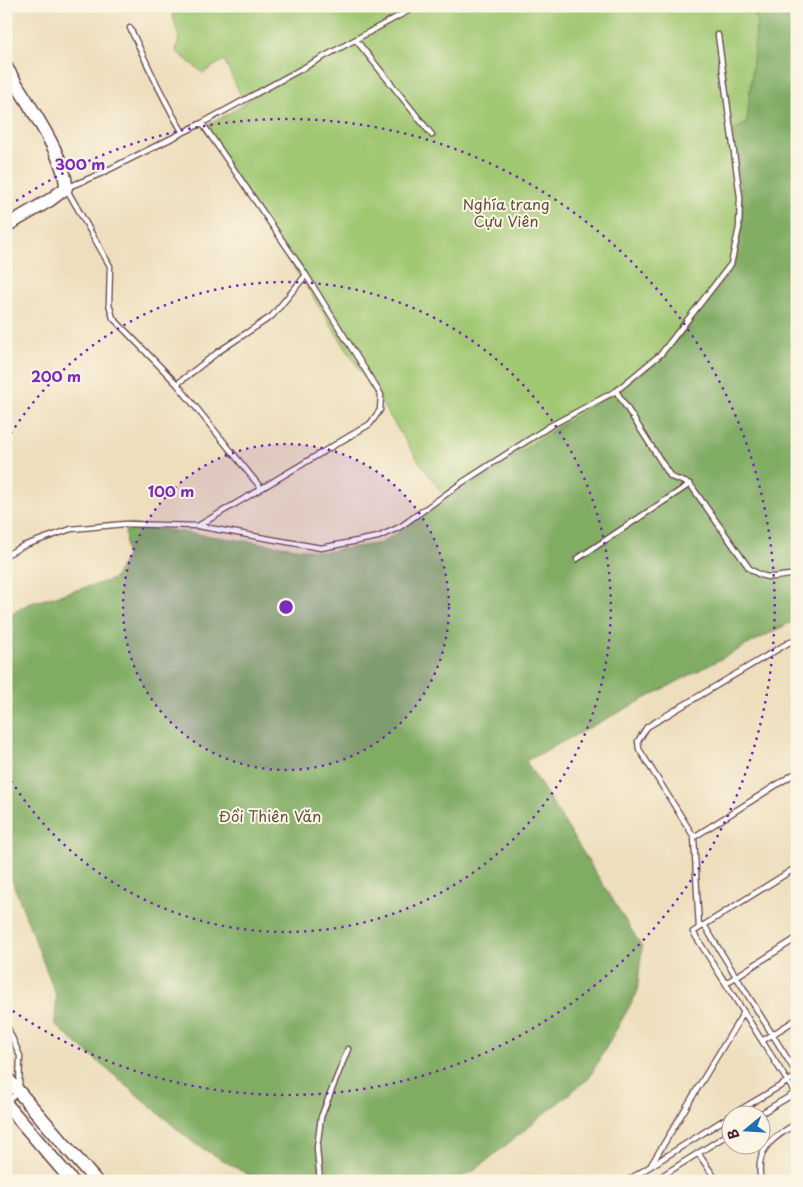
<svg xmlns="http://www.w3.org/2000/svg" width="803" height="1187" viewBox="0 0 803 1187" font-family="'Playpen Sans',sans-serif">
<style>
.green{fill:#a0c772;stroke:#75734e}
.forest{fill:#80ac64;stroke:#656648}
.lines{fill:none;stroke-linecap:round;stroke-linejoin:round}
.lane-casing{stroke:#623c41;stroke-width:7}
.secondary-casing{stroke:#623c41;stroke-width:15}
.lane{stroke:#fff;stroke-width:4.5}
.secondary{stroke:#fff;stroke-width:12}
.ring{fill:none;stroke:#7b2cbf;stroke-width:2.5;stroke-dasharray:2.5 5}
.labels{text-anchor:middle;stroke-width:4;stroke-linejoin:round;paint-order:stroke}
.park-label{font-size:15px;fill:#645140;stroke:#fcf5e5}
.centre{fill:#7b2cbf;stroke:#fcf5e5;stroke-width:2.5}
.ring-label{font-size:15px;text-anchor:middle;font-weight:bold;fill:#7b2cbf;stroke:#fcf5e5;stroke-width:4;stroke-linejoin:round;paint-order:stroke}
</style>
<rect width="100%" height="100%" fill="#fcf5e5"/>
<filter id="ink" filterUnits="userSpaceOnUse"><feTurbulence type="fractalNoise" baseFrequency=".02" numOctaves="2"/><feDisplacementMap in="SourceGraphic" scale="10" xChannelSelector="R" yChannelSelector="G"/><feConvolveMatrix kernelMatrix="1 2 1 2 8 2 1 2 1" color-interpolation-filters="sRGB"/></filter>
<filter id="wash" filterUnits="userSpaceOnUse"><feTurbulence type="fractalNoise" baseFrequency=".0096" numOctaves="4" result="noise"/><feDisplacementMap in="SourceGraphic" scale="20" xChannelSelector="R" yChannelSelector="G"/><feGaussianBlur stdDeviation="1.12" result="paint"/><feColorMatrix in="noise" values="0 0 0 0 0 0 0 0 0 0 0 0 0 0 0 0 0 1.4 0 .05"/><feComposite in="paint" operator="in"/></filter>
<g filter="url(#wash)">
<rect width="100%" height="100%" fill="#eddfbd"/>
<path class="green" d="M170 6H750L757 21 747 123 733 130 743 203 736 264 661 360 447 500 416 457 204 128 245 104 224 60 203 73 176 51 179 37Z"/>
<path class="forest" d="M750 6H797V619L526 761 642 947 637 993 589 1078 474 1171 452 1181H259L195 1144 55 1025 56 995 6 865V617L28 604 114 579 126 556 125 524 324 552 381 543 447 500 661 360 736 264 743 203 733 130 747 123 757 21Z"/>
</g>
<g filter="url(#ink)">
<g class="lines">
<defs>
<path id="lane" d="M130 28C147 63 162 98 182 131
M356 40 432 135
M177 384 218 352 272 316 306 275
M616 391 671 477 690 484 749 568C767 582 775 576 797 574
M261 488 177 384 113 318 109 304 110 266 66 188 100 174 202 123 417 6
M198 526 370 424 380 410 381 395 306 275 202 123
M6 555 23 546 71 529 125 524 198 526 321 548 378 537 400 527 463 482 550 426 616 391 661 354 731 264 739 228 740 197 718 35
M577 559 690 484
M694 837 797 772
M704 925 797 1074
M699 928 694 837 639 749 638 741 647 727 788 643 797 640
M726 983 797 938
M6 1024 20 1056 19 1091 7 1102
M762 1041 797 1019
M795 1093 693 932 797 867
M733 1114 797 1076
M760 1114 797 1092
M698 1153 717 1181
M651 1165 744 1012
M320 1181 317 1148 321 1117 348 1049
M627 1181 730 1116
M654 1181 730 1133
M761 1181C754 1149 773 1138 797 1123"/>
<path id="secondary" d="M6 67C22 95 67 158 66 188L50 200 6 226
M6 1077 96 1181
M6 1104 72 1181"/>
</defs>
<use href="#lane" class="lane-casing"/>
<use href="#secondary" class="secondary-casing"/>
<use href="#lane" class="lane"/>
<use href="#secondary" class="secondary"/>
</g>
</g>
<circle cx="286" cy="607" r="163" fill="#7b2cbf" fill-opacity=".12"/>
<g class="ring">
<circle cx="286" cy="607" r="163"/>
<path d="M7 440A325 325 0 1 1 7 774"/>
<path d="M10 205A488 488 0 1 1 10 1009"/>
</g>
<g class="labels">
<g class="park-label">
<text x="506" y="210">Nghĩa trang<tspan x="506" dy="17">Cựu Viên</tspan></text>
<text x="270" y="822">Đồi Thiên Văn</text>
</g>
</g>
<circle cx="286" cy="607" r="8" class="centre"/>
<g class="ring-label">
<text x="80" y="170">300 m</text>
<text x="56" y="382">200 m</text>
<text x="171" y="497">100 m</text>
</g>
<rect width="803" height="1187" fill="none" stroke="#fcf5e5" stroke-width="25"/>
<g transform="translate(746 1130) rotate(252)"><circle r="24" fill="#fcf5e5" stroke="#b59f9b"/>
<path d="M0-4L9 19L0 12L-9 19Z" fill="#1f6fb2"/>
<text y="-8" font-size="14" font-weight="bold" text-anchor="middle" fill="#4a1f2b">B</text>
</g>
</svg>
